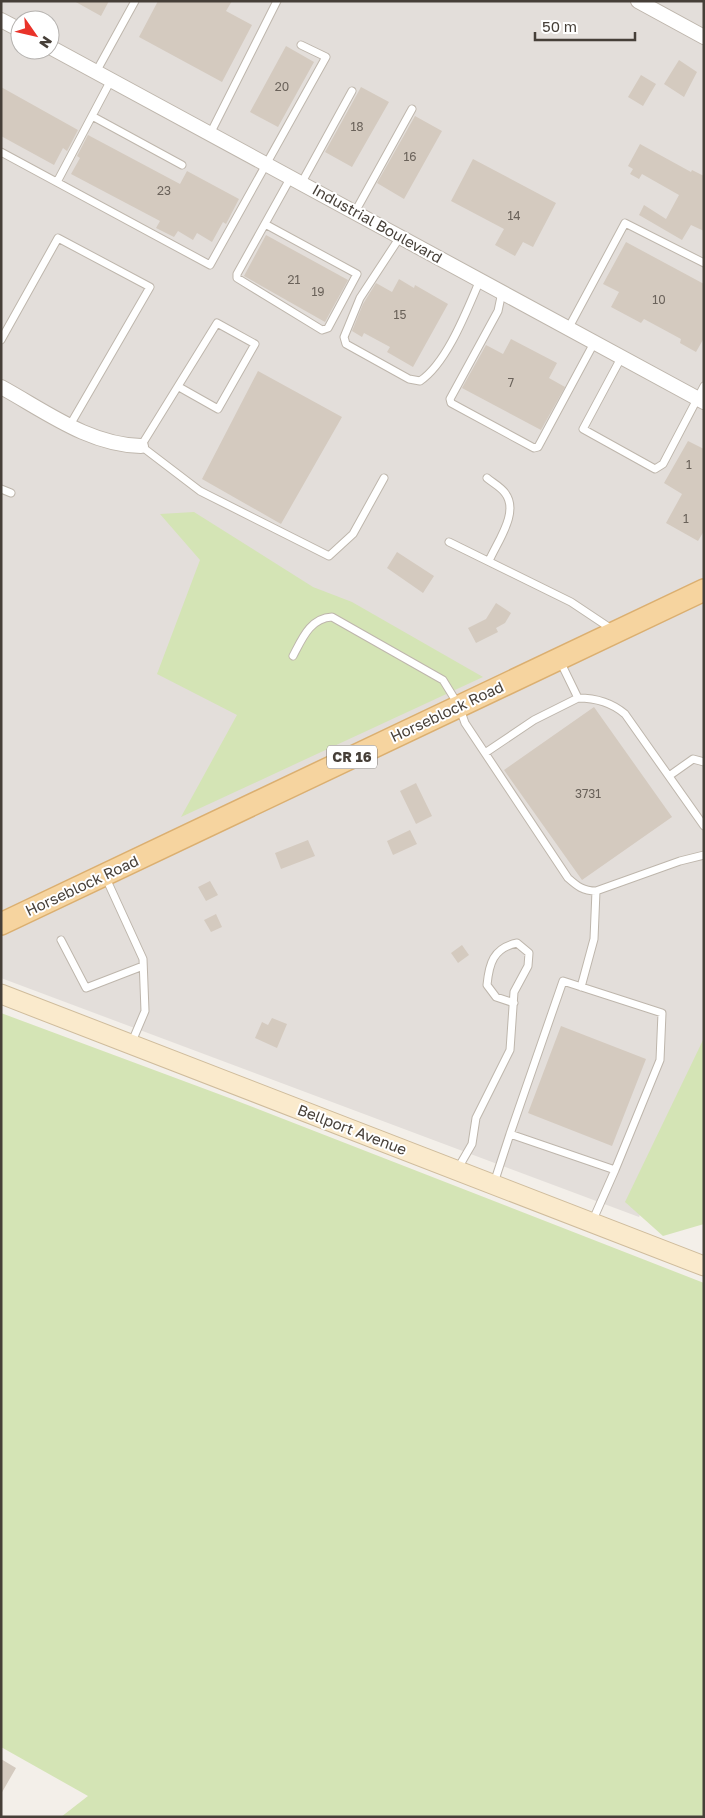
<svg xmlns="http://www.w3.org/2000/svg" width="705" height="1818" viewBox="0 0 705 1818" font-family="'Golos Text',sans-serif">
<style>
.industrial{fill:#e3deda;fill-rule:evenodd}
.green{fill:#d4e4b5}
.building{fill:#d4cabf}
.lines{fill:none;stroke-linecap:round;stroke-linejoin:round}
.service-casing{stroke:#beb6ac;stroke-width:9}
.minor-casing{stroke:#beb6ac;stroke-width:16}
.secondary-casing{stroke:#cfbc9c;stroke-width:21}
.primary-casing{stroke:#dbaf70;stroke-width:24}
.service{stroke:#fff;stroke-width:7}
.minor{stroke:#fff;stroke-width:14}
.secondary{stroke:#faeacc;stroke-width:19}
.primary{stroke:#f6d49f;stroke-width:21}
.labels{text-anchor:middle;stroke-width:4;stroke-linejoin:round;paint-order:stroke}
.number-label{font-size:12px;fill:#6a625a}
.shield{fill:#fff;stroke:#7e7974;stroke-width:1}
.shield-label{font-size:14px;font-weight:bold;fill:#463f38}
.street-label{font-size:15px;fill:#463f38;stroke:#fff}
</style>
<rect width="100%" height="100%" fill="#f3efe9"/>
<path class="industrial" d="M1 1H704V1066L639 1217 1 978ZM20 20H50V50H20Z"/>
<path class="green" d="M194 512 313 587 352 602 483 677 181 817 237 715 157 674 200 560 160 514Z
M1 1013 232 1099 704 1283V1817H61L88 1796 1 1747Z
M704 1038V1224L663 1236 625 1202Z"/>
<path class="building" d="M74 1H109L101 16Z
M158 1H232L226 11 252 25 222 82 139 37Z
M286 46 314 62 278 127 250 112Z
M679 60 697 72 684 97 664 84Z
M641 75 656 84 643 106 628 97Z
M1 87 78 130 67 151 63 148 54 165 1 136Z
M361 87 389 102 352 167 325 152Z
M415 116 442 131 404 199 377 183Z
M88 135 180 184 187 171 239 199 226 224 223 222 212 242 197 233 193 240 178 231 174 237 156 228 160 221 71 174 80 158 77 156Z
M640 144 691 172 692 170 704 176V231L691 225 682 240 639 215 644 205 666 219 679 195 642 174 639 179 630 174 633 169 628 166Z
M473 159 556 203 533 247 523 242 515 256 495 245 504 229 451 201Z
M266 235 348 280 325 322 244 276Z
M626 242 704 284V338L696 352 680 343 681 339 644 319 641 323 611 307 619 292 603 284Z
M399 279 414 288 415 285 448 304 413 367 387 352 390 347 364 333 362 337 352 331 363 304 376 283 392 292Z
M511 339 557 363 549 378 565 387 541 430 462 388 486 345 503 354Z
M258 371 342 417 281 524 202 479Z
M688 441 704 449V531L698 541 666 523 682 494 664 483Z
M397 552 434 576 423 593 387 568Z
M496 603 511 613 505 623 496 628 498 632 476 643 468 628 486 619Z
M594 707 672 817 582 880 504 770Z
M416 783 432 816 416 824 400 791Z
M410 830 417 844 393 855 387 841Z
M308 840 315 856 281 869 275 853Z
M210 881 218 895 206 901 198 887Z
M216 914 222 927 211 932 204 920Z
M462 945 469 955 458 963 451 953Z
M272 1018 287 1024 277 1048 255 1038 262 1022 268 1025Z
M561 1026 646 1059 612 1146 528 1113Z
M1 1759 16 1768 1 1794Z"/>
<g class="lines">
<defs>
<path id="service" d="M96 72 135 1
M92 116 182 165
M210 134 277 1
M1 152 210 265 326 57 301 45
M57 182 111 80
M302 182 352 91
M355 212 412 109
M265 224 357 274 328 328 322 330 237 278V274L291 177
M400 237 360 298 344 337 346 344 409 379 420 381C447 363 467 310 480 280
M502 292 498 311 450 399 451 403 534 448 538 447 594 343
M568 329 625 223 704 263
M1 340 58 238 150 287 70 425
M621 358 583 429 655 469 663 464 704 386
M179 387 218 409 255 344 217 323 141 446 200 491 329 556 353 534 384 478
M487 478C493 483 501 487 505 493 520 512 497 542 489 561
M1 489 11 493
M449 542 571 602 613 630
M293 656C302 639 310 618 332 617L443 680 459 706 465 723 568 878C577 886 583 891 596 891L680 861 704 855
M560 661 578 698C596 698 611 702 625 714L704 826
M485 753 534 720 578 698
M669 776 693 759 704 762
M105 876 143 959 145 1011 131 1044
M61 940 86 988 143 966
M581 987 594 939 596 891
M510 1134 563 981 662 1013 660 1060 615 1170
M457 1170 472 1144 476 1118 510 1050 514 992 528 966 529 953 517 943C493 948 489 964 487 985L496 997 514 1003
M494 1183 510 1134 615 1170 592 1222"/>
<path id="minor" d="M638 1 704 37
M1 20 20 30
M50 47 704 402
M1 387C45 411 89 445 141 446"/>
<path id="secondary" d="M1 994 704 1266"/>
<path id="primary" d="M1 924 704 590"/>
</defs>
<use href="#service" class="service-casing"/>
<use href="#minor" class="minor-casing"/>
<use href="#secondary" class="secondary-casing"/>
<use href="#primary" class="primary-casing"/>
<use href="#service" class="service"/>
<use href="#minor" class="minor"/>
<use href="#secondary" class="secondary"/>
<use href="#primary" class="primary"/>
</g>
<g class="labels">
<g class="number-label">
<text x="282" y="91">20</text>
<text x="357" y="131">18</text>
<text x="410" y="161">16</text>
<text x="164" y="195">23</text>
<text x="514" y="220">14</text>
<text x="294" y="284">21</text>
<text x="318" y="296">19</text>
<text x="659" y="304">10</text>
<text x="400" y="319">15</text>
<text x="511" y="387">7</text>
<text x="689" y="469">1</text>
<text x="686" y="523">1</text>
<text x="588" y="798">3731</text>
</g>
<rect class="shield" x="327" y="745.5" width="50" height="23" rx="4"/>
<g class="shield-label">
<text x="352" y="762">CR 16</text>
</g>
<g class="street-label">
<text transform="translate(377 224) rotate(29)" y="5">Industrial Boulevard</text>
<text transform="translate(447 712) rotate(-25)" y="5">Horseblock Road</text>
<text transform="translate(82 886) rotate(-25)" y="5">Horseblock Road</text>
<text transform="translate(352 1130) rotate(21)" y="5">Bellport Avenue</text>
</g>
</g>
<rect width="705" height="1818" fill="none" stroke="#463f38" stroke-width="5"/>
<g transform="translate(35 35) rotate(124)"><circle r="24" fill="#ffffff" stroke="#b5b2af"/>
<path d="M0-4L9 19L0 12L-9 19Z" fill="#e9332a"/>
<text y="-8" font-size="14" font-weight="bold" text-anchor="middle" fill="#463f38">N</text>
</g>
<path d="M535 32v8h100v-8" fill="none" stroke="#463f38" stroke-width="2.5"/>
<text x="542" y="32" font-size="15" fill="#463f38" stroke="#ffffff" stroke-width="4" paint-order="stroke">50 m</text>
</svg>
